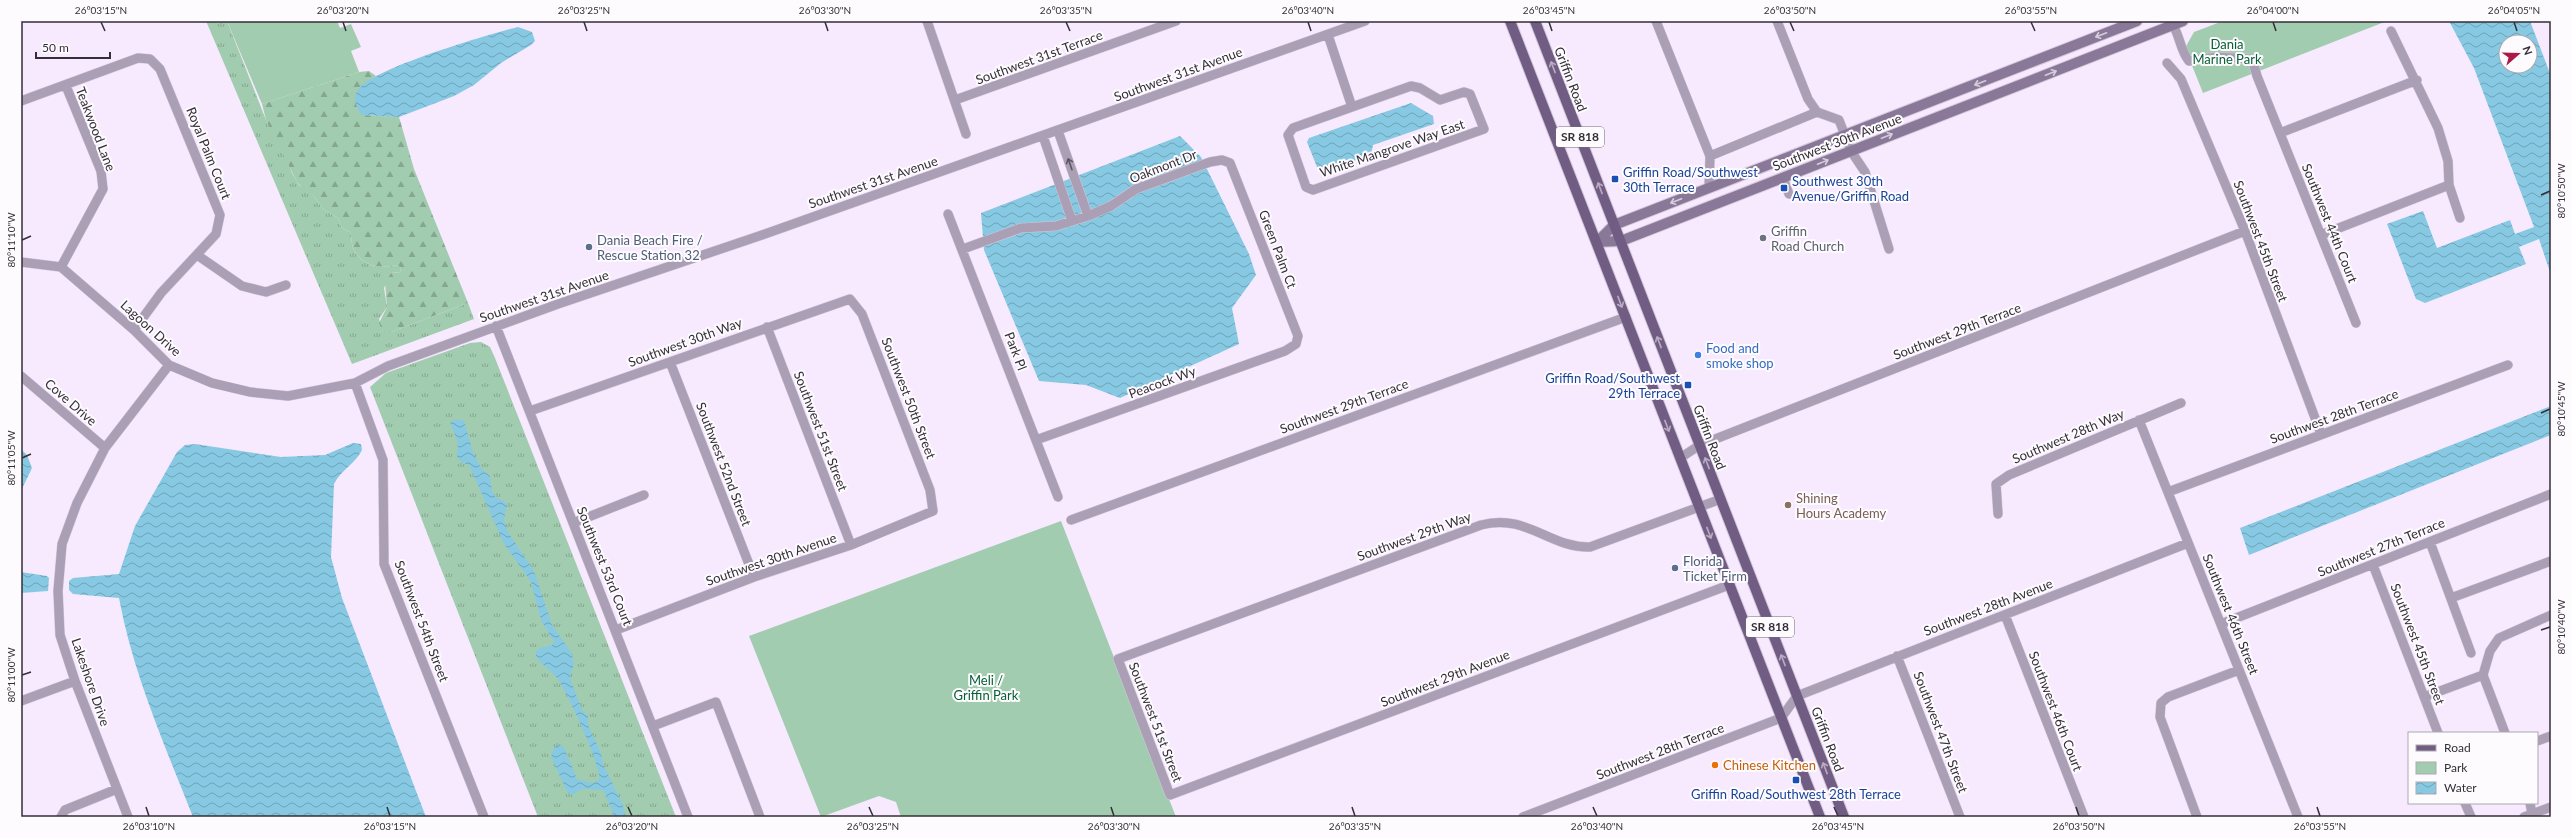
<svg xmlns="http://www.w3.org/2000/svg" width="2572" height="838" viewBox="0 0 2572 838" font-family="Lato,sans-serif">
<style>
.grass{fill:url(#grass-tufts)}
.forest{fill:url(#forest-firs)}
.green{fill:#a2ccaf}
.water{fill:url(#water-waves);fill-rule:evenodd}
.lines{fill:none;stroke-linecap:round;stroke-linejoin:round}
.street-casing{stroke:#d4c8da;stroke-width:10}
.secondary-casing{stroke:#d4c8da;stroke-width:12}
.primary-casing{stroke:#d4c8da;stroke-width:12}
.street{stroke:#aa9fb5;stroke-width:9}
.secondary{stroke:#897898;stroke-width:10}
.primary{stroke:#715d83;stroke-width:10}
.oneway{stroke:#d5cddb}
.oneway2{stroke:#b8acc1}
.oneway3{stroke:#5d5663}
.ticks{fill:none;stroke:#342f37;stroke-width:1.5}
.transit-dot{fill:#1a4fb4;stroke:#fefbff;stroke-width:1.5}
.worship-dot{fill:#6b7280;stroke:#fefbff;stroke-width:1.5}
.service-dot{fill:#5c6f8a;stroke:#fefbff;stroke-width:1.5}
.shop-dot{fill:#3f7fe0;stroke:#fefbff;stroke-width:1.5}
.education-dot{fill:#8d6e63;stroke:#fefbff;stroke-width:1.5}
.food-dot{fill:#e8710a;stroke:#fefbff;stroke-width:1.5}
.labels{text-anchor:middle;stroke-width:4;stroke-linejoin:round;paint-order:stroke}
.shield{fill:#fefbff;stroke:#716c73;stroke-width:1}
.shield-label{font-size:12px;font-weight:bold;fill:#342f37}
.park-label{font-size:13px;fill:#066135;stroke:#fefbff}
.street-label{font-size:13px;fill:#342f37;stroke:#fefbff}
.transit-label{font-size:13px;fill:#164399;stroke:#fefbff;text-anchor:start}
.worship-label{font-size:13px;fill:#5b616d;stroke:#fefbff;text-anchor:start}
.service-label{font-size:13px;fill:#4e5e75;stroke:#fefbff;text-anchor:start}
.shop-label{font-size:13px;fill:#366cbe;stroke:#fefbff;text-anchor:start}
.education-label{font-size:13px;fill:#785e54;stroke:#fefbff;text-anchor:start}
.food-label{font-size:13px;fill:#c56008;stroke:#fefbff;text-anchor:start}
.neatline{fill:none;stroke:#342f37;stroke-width:1.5}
.ticks-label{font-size:10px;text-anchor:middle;fill:#342f37}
</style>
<defs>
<pattern id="grass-tufts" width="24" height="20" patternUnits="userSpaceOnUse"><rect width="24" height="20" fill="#a2ccaf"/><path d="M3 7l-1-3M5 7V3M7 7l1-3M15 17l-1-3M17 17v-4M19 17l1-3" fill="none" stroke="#85a68f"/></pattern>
<pattern id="forest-firs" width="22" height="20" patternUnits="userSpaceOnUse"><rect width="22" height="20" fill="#a2ccaf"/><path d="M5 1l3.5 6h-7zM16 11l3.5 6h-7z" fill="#85a68f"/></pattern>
<pattern id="water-waves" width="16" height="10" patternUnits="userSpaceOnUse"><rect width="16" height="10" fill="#87c9e2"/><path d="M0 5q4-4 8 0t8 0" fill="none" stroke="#6fa4b8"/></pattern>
</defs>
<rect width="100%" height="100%" fill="#f7e9fe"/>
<path class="grass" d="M206 21H227L266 120 281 145 292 173 299 185 313 195 323 209 338 218 342 228 350 232C352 238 351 244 354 250 363 267 381 269 397 265L400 267 401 272 391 273 384 288 387 307 379 319 383 332H391L468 303 474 319 352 364Z
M481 342 490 347 495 358 676 817H538L370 387 386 373 470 343Z"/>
<path class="forest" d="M369 71 376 76 359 88 363 115 399 117 414 169 468 303 391 332H383L379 323 387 307 385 283 391 273 401 272 400 267 397 265C381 269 363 267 354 250 351 244 352 238 350 232L342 228 338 218 323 209 313 195 306 192 297 182 266 120 262 104 359 72Z"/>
<path class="green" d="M227 21H337L340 28 351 24 361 47 351 51 359 72 262 104Z
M2223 21H2387L2203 93 2185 48 2194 32Z
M1061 521 1176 817H901L896 802 879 796 821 817 749 636Z"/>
<path class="water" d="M2449 21H2530L2551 76V275L2539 239 2519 247 2526 264 2425 303 2416 299 2387 224 2423 211 2437 248 2510 220 2515 234 2534 227 2474 68ZM2506 42H2530V66H2506Z
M518 27 532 32 535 41 531 45 501 63 474 85 454 96 399 117 362 115C356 107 352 99 358 90 370 69 490 34 518 27Z
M1411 103 1433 116 1434 124 1373 145 1371 154 1336 168 1317 167 1307 142 1309 138Z
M1180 136 1201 157 1249 254 1256 275 1232 308 1239 344 1120 398 1086 385 1039 381 984 250 981 213Z
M2551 406V435L2249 555 2240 528Z
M459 419 464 421 473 452 481 468 490 476 492 491 496 497 507 503 504 520 508 532 534 571 552 625 571 652 574 663 570 678 582 710 588 716V725L601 753 603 764 623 805 626 817H611L613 813 603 790 582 789 572 795 567 792 551 757 554 747 559 745 564 747 577 779 592 783 599 780C602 767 567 692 557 678 551 670 541 665 536 657V652L540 648 552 645 554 642 541 620 531 582 503 542 469 465 461 462 457 457 458 443 450 422Z
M353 443 361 444 362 450C355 464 341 470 334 484L331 557 342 598 426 817H193C165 746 133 674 119 598L73 594 69 590V581L73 578 119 574 135 526 177 452 185 445 195 444 281 457 325 455Z
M21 449 27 455 32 468 21 491Z
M21 572 47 576 49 578 48 591 21 593Z"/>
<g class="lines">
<defs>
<path id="street" d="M927 21 966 134
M1656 21 1710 156 1709 188
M1777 21 1808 99 1817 112 1839 120 1851 151 1865 172 1889 249
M2170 21C2180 32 2179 49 2189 61L2217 57 2252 59 2257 76 2356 323
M2391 31 2438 128 2448 161 2449 185 2460 218
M1328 35 1352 107
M2167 63 2181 79 2245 231 2321 434
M1411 86 1420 88 1440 100 1464 92 1470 94 1484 129 1313 190 1306 187 1288 135 1293 128Z
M955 100 1176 21
M21 101 138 58 150 59 160 69 220 215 216 234 161 293 134 330
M1058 131 1088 216
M2280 133 2417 80
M1043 136 1072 221
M1710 156 1817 112
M1783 178 1789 194
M948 214 1058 497
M2321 235 2449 185
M963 249 1021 228 1056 226 1088 216 1111 206 1136 189 1210 162 1222 160 1230 163 1298 336 1296 344 1285 351 1036 440
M197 255 242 286 266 292 286 285
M21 262 61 267 134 330 169 365 212 383 250 392 288 396 355 383 388 366 558 304 762 235 1365 21
M61 267 103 189 101 171 66 86
M496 326 688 817
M767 327 851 545
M670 362 754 577
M21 376 105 448
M355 383 383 460 384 564 484 817
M530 411 850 299 862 314 930 490 933 511 851 545 754 577 616 630
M2139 420 2298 817
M1680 458 1700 445 2245 231
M2168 492 2508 365
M1721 499 1590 547C1549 548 1527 513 1481 525L1118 659 1170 795 1729 585
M1998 514 1996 484 2009 475 2181 403
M1071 520 1626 317
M573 523 644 495
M2430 542 2471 653
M2373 565 2438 733
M2451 598 2551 561
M2005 615 2084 817
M2221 624 2551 494
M1897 656 1960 817
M2424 697 2483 675
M21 701 75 681
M653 726 716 702 760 817
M2505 733 2483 675 2490 651 2499 638 2551 615
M2537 741 2551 736
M2465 803 2471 817
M2530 803 2532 814
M61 817 65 810 117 789
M128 817 75 681 60 635 58 591 62 544 77 503 105 448 169 365
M1523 817 1781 718 1797 696 2188 543
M2197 817 2160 717 2161 703 2168 697 2239 670
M2524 817 2551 807"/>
<path id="secondary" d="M1597 242 1621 241 2183 21
M1597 242 1614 225 2137 21"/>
<path id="primary" d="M1510 21 1820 817
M1535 21 1844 817"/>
</defs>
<use href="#street" class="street-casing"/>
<use href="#secondary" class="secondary-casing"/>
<use href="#primary" class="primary-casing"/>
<use href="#street" class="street"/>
<use href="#secondary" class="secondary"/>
<use href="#primary" class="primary"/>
</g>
<defs><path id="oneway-shaft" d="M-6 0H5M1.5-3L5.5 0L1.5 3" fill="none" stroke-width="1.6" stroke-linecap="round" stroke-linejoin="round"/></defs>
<g class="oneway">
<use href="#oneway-shaft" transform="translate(2101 35) rotate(159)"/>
<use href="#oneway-shaft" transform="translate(2051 73) rotate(-21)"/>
<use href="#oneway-shaft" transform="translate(1980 83) rotate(159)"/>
<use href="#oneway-shaft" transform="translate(1887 136) rotate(-21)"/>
<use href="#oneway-shaft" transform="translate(1823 162) rotate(-22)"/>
<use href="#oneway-shaft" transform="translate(1676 201) rotate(159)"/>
</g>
<g class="oneway2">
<use href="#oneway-shaft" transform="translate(1553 67) rotate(-111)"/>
<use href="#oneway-shaft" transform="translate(1600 188) rotate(-111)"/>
<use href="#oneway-shaft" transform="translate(1620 302) rotate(69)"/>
<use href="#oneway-shaft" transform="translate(1659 342) rotate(-111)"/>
<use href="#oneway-shaft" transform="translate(1667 426) rotate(69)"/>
<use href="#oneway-shaft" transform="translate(1707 463) rotate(-111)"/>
<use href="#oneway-shaft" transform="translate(1709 533) rotate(69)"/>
<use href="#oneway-shaft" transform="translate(1783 660) rotate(-111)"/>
<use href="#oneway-shaft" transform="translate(1825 768) rotate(-111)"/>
</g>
<use class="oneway3" href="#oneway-shaft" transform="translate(1070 164) rotate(-109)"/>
<path class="ticks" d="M101 22 105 31M343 22 346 31M584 22 587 31M825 22 828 31M1066 22 1070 31M1308 22 1311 31M1549 22 1552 31M1790 22 1794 31M2031 22 2035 31M2273 22 2276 31M2514 22 2517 31M2541 195 2550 191M22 240 31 236M2541 413 2550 409M22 458 31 454M2541 630 2550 627M22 675 31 672M146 807 149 816M387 807 390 816M628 807 632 816M869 807 873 816M1111 807 1114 816M1352 807 1355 816M1593 807 1597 816M1834 807 1838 816M2076 807 2079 816M2317 807 2320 816"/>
<g class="transit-dot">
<rect x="1611" y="175" width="8" height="8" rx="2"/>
<rect x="1780" y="184" width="8" height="8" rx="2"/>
<rect x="1684" y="381" width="8" height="8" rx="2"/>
<rect x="1792" y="776" width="8" height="8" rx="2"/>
</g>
<circle class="worship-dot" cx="1763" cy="238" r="4"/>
<g class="service-dot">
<circle cx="589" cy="247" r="4"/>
<circle cx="1675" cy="568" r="4"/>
</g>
<circle class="shop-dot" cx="1698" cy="355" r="4"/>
<circle class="education-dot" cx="1788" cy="505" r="4"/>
<circle class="food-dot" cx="1715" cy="765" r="4"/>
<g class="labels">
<g class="shield">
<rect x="1556" y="127" width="48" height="20" rx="3"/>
<rect x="1746" y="617" width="48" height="20" rx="3"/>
</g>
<g class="shield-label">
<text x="1580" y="141">SR 818</text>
<text x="1770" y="631">SR 818</text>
</g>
<g class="park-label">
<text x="2227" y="49">Dania<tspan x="2227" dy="15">Marine Park</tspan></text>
<text x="986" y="685">Meli /<tspan x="986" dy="15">Griffin Park</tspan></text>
</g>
<g class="street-label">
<text transform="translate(1039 57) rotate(-20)" y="5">Southwest 31st Terrace</text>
<text transform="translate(1178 74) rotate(-20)" y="5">Southwest 31st Avenue</text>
<text transform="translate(1571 79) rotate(69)" y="5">Griffin Road</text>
<text transform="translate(96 129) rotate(69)" y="5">Teakwood Lane</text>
<text transform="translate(1837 142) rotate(-21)" y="5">Southwest 30th Avenue</text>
<text transform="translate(1392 148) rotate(-19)" y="5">White Mangrove Way East</text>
<text transform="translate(209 153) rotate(68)" y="5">Royal Palm Court</text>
<text transform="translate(1163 166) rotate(-21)" y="5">Oakmont Dr</text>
<text transform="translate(873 182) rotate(-19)" y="5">Southwest 31st Avenue</text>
<text transform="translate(2330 223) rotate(68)" y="5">Southwest 44th Court</text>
<text transform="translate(2261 241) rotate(69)" y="5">Southwest 45th Street</text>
<text transform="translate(1278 249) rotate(69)" y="5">Green Palm Ct</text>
<text transform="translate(544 296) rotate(-19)" y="5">Southwest 31st Avenue</text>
<text transform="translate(151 328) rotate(42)" y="5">Lagoon Drive</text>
<text transform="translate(1957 331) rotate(-21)" y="5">Southwest 29th Terrace</text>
<text transform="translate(685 342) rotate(-20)" y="5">Southwest 30th Way</text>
<text transform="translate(1016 351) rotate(69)" y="5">Park Pl</text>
<text transform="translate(1162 382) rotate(-20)" y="5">Peacock Wy</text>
<text transform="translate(909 398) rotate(69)" y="5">Southwest 50th Street</text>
<text transform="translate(71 402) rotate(41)" y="5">Cove Drive</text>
<text transform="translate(1344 406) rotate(-20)" y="5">Southwest 29th Terrace</text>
<text transform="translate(2334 416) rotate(-20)" y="5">Southwest 28th Terrace</text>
<text transform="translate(821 431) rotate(69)" y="5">Southwest 51st Street</text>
<text transform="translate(2068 436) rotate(-23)" y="5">Southwest 28th Way</text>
<text transform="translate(1710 437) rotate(69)" y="5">Griffin Road</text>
<text transform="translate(724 464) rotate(69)" y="5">Southwest 52nd Street</text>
<text transform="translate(1414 536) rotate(-20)" y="5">Southwest 29th Way</text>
<text transform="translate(2381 547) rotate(-22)" y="5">Southwest 27th Terrace</text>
<text transform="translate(771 559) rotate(-19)" y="5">Southwest 30th Avenue</text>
<text transform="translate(605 566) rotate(68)" y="5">Southwest 53rd Court</text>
<text transform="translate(1988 607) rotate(-21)" y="5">Southwest 28th Avenue</text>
<text transform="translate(2231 614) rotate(68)" y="5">Southwest 46th Street</text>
<text transform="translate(422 621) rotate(69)" y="5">Southwest 54th Street</text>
<text transform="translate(2418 644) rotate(69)" y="5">Southwest 45th Street</text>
<text transform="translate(1445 678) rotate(-21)" y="5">Southwest 29th Avenue</text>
<text transform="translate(91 682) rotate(71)" y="5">Lakeshore Drive</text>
<text transform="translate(2056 711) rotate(69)" y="5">Southwest 46th Court</text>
<text transform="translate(1156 722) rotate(69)" y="5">Southwest 51st Street</text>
<text transform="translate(1941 732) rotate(69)" y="5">Southwest 47th Street</text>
<text transform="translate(1828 739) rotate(69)" y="5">Griffin Road</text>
<text transform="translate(1660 751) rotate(-21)" y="5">Southwest 28th Terrace</text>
</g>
<g class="transit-label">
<text x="1623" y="177">Griffin Road/Southwest<tspan x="1623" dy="15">30th Terrace</tspan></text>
<text x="1792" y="186">Southwest 30th<tspan x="1792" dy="15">Avenue/Griffin Road</tspan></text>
<text x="1680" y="383" text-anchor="end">Griffin Road/Southwest<tspan x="1680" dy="15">29th Terrace</tspan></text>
<text x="1796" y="799" text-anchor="middle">Griffin Road/Southwest 28th Terrace</text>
</g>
<g class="worship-label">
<text x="1771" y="236">Griffin<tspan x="1771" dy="15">Road Church</tspan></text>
</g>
<g class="service-label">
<text x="597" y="245">Dania Beach Fire /<tspan x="597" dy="15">Rescue Station 32</tspan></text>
<text x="1683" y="566">Florida<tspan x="1683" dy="15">Ticket Firm</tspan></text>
</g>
<g class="shop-label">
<text x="1706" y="353">Food and<tspan x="1706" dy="15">smoke shop</tspan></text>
</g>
<g class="education-label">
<text x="1796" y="503">Shining<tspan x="1796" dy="15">Hours Academy</tspan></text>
</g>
<g class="food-label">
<text x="1723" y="770">Chinese Kitchen</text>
</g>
</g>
<rect width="2572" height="838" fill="none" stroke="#fefbff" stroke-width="44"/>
<rect x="2408" y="732" width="130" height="72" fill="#fefbff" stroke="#ada9af"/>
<rect x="2416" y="745" width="20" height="6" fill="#715d83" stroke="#ada9af"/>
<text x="2444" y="752" font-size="12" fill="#342f37">Road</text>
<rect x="2416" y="762" width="20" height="12" fill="#a2ccaf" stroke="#ada9af"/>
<text x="2444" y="772" font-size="12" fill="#342f37">Park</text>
<rect x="2416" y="782" width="20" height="12" fill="url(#water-waves)" stroke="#ada9af"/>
<text x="2444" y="792" font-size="12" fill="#342f37">Water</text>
<g transform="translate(2518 54) rotate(70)"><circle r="19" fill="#fefbff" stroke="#ada9af"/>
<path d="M0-3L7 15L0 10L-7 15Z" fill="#ad1947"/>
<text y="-6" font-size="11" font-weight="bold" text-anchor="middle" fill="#342f37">N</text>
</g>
<path d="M36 52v6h74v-6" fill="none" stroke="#342f37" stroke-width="2"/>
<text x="42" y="52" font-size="12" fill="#342f37" stroke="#fefbff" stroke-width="3" paint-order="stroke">50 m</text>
<rect x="22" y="22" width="2528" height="794" class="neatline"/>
<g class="ticks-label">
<text x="101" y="14">26°03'15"N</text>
<text x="343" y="14">26°03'20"N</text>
<text x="584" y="14">26°03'25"N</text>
<text x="825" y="14">26°03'30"N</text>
<text x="1066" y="14">26°03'35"N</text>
<text x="1308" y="14">26°03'40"N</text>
<text x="1549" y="14">26°03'45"N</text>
<text x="1790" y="14">26°03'50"N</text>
<text x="2031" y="14">26°03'55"N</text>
<text x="2273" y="14">26°04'00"N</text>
<text x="2514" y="14">26°04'05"N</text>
<text transform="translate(2561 191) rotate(-90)" y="4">80°10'50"W</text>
<text transform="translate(11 240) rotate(-90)" y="4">80°11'10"W</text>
<text transform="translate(2561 409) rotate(-90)" y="4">80°10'45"W</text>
<text transform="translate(11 458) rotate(-90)" y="4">80°11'05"W</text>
<text transform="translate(2561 627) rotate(-90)" y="4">80°10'40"W</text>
<text transform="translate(11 675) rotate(-90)" y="4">80°11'00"W</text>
<text x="149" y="830">26°03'10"N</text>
<text x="390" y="830">26°03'15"N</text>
<text x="632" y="830">26°03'20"N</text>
<text x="873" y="830">26°03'25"N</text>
<text x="1114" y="830">26°03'30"N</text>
<text x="1355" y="830">26°03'35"N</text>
<text x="1597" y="830">26°03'40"N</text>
<text x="1838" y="830">26°03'45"N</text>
<text x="2079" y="830">26°03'50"N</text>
<text x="2320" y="830">26°03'55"N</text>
</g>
</svg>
